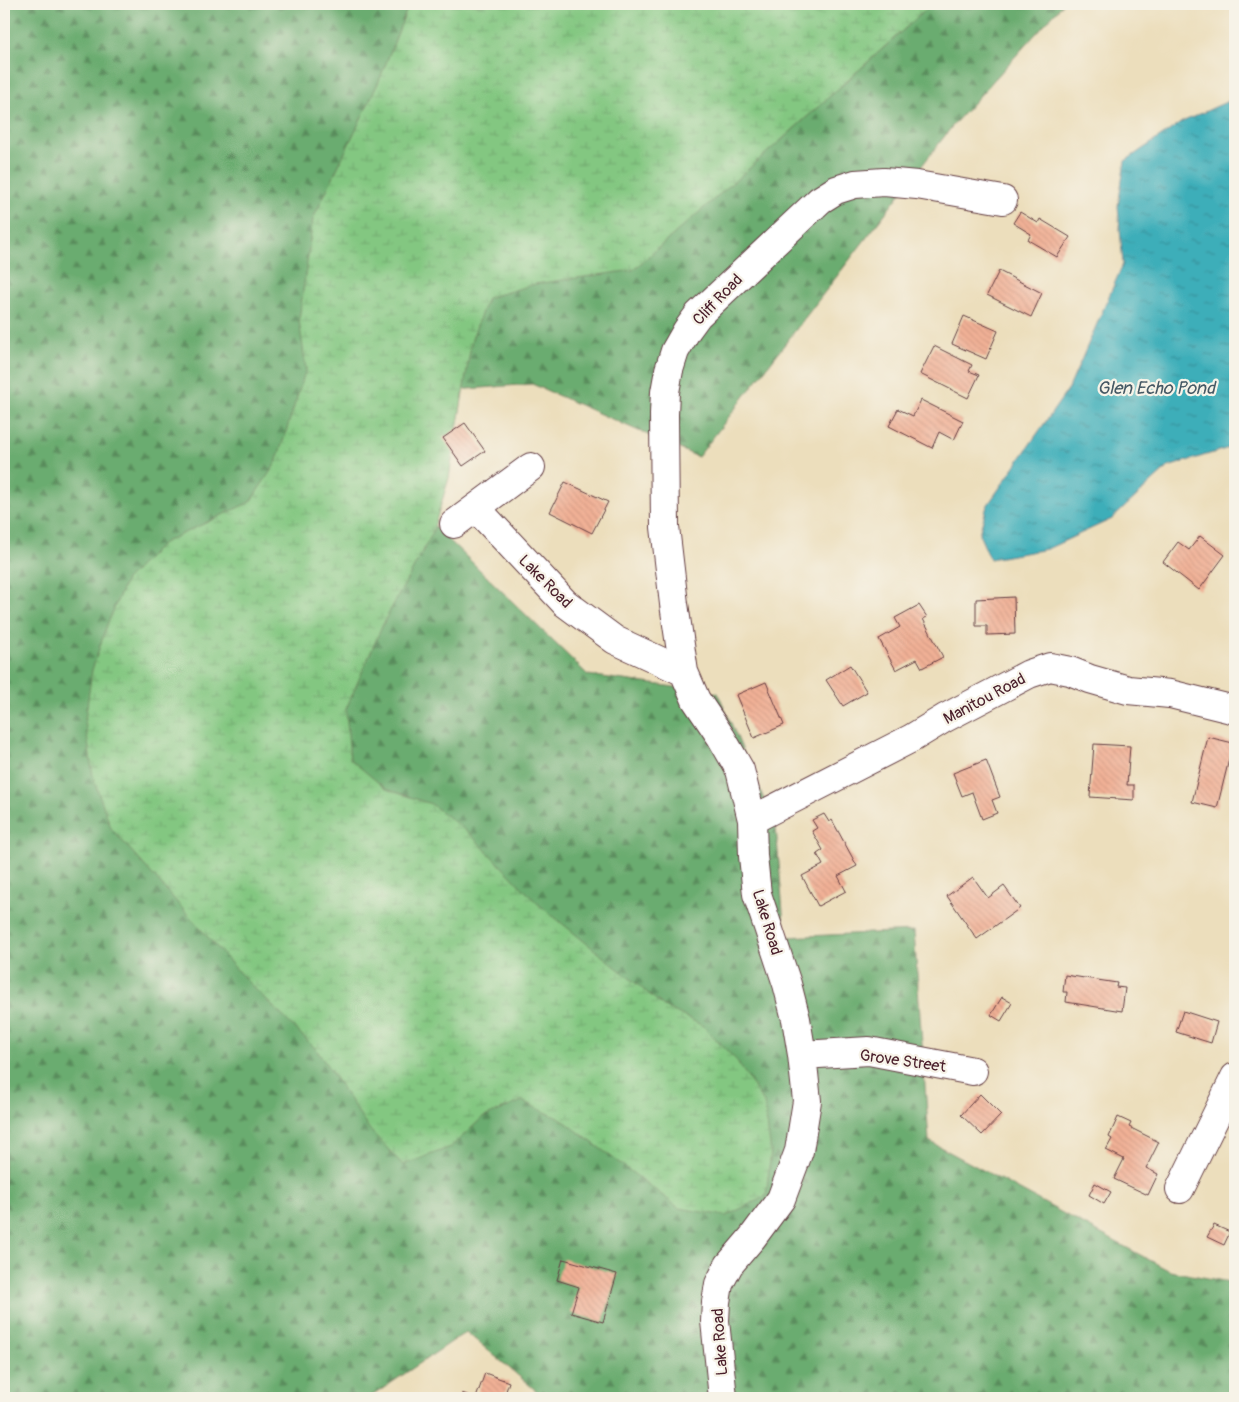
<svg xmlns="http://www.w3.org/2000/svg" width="1239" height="1402" viewBox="0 0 1239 1402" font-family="Pangolin,sans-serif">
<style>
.forest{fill:url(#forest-firs);stroke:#5a664d}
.wetland{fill:url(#wetland-marsh);stroke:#667356}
.water{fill:url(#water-ripples);stroke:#446672}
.building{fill:url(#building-back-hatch)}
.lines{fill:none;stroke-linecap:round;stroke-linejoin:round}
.minor-casing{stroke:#623c41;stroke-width:30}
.minor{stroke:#fff;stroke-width:28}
.labels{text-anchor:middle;stroke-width:4.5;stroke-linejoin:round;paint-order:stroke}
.street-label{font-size:16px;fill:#4a1f2b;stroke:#f7f3e8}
.water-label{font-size:18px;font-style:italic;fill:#455864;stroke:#f7f3e8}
</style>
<defs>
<pattern id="forest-firs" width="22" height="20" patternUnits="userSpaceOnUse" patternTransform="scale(1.25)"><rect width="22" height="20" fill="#6aac6f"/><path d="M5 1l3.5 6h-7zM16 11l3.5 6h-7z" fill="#598b5b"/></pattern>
<pattern id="wetland-marsh" width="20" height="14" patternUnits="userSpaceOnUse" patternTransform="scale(1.25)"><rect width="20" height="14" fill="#83c781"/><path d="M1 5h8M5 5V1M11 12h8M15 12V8" fill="none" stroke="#73aa70"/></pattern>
<pattern id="water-ripples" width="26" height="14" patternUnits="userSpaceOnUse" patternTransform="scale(1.25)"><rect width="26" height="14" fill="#3eaeb9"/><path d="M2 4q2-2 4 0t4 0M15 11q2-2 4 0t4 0" fill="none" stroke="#368d97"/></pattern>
<pattern id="building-back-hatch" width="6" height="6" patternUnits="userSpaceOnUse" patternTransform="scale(1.25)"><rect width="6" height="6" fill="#f1b196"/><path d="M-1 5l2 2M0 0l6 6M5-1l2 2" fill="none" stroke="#d09881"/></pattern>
</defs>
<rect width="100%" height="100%" fill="#f7f3e8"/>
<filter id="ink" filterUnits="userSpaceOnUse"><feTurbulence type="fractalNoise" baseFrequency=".02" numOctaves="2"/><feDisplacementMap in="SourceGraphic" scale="10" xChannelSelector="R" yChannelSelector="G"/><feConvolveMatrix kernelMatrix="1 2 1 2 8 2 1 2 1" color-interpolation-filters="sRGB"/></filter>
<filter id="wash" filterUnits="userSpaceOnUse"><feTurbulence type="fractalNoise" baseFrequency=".0096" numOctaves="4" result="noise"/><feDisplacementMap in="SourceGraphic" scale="20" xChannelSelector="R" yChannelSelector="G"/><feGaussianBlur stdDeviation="1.12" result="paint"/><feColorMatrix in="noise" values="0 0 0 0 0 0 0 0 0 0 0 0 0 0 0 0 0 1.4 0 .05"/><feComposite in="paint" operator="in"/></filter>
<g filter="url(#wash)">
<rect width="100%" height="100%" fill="#ecdebc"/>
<path class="forest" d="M4 4H432L778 143 932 4H1063L954 124 698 457 532 384 419 393 411 503 588 675 718 693 776 827 785 937 914 931 929 1141 1170 1271 1235 1283V1398H545L466 1332 369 1398H4Z"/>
<path class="wetland" d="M409 4H932L778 143 633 270 535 284 487 298 472 339 449 478 432 534 384 622 346 709 350 759 386 789 431 804 470 834 537 903 665 1007 703 1026 737 1061 764 1103 771 1152 766 1196 726 1216 679 1208 564 1121 522 1101 482 1118 451 1147 403 1165 370 1130 316 1049 246 980 111 828 93 777 85 721 92 670 107 625 126 580 163 543 250 502 276 463 306 369 299 320 313 219 379 81Z"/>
<path class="water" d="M1235 98V446L1168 467 1112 519 1047 549 990 559 979 534 987 506 1069 388 1123 264 1118 206 1125 161 1182 122Z"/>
<g id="blocks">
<path class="building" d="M1020 212 1038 223 1040 219 1070 237 1057 257 1028 240 1031 234 1013 223Z
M999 271 1042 293 1031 317 987 295Z
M964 316 998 331 986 359 952 344Z
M934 346 972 365 969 371 979 375 968 398 920 374Z
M921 400 963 421 954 440 939 432 932 448 889 426 898 409 913 416Z
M465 423 485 451 463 466 443 438Z
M565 482 608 502 592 533 550 512Z
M1200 536 1225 555 1199 590 1163 562 1178 542 1189 550Z
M1014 597 1015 634 987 635V626H976V599Z
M919 605 927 617 923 619 943 657 922 668 917 659 896 670 879 639 900 627 895 618Z
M850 665 867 692 843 706 826 680Z
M766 682 784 725 754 738 736 695Z
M1208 737 1233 743 1217 808 1192 802Z
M1094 744 1130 746 1127 785H1134V800L1090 797Z
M986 760 1000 797 992 800 997 813 982 819 972 792 962 796 953 773Z
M824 814 829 822 832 820 857 866 838 876 846 891 818 906 802 876 823 865 817 854 823 850 812 831 817 828 812 820Z
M973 877 988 898 1004 886 1020 908 977 939 947 896Z
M1065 975 1117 983 1116 987 1125 988 1122 1011 1066 1002 1067 992H1063Z
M1002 997 1012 1003 1001 1021 991 1015Z
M1183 1011 1217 1022 1211 1043 1176 1032Z
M980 1094 1001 1115 982 1135 961 1115Z
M1118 1117 1131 1123 1129 1127 1159 1142 1146 1168 1158 1174 1148 1195 1114 1179 1124 1159 1106 1150 1112 1139 1109 1137Z
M1095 1183 1111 1192 1104 1204 1089 1195Z
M1214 1225 1230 1232 1224 1245 1207 1237Z
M563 1259 617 1274 603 1322 571 1313 579 1287 557 1280Z
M485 1373 509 1382 504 1397 507 1398H476Z
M462 1393 475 1398H460Z"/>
</g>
</g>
<g filter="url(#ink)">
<use href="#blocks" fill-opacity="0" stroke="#623c41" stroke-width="1"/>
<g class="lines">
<defs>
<path id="minor" d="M476 508 565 603 615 640 684 672
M454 524 531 467
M752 820 912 738 945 718 1029 674 1050 667 1070 671 1090 679 1128 690 1170 694 1235 710
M802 1055 869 1051 973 1071
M1180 1189 1235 1077
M723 1398 715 1321 716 1302 719 1284 729 1265 752 1238 781 1199 799 1151 807 1101 802 1055 796 1019 787 984 757 894 753 856 752 820 740 770 721 737 696 700 684 672 674 604 665 527 664 414 665 392 669 370 675 351 687 330 698 315 820 200 836 190 855 184 884 182 917 185 1003 200"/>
</defs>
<use href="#minor" class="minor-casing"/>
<use href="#minor" class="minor"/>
</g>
</g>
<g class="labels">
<g class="street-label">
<text transform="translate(717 299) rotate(-46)" y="6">Cliff Road</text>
<text transform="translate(546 581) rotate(45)" y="6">Lake Road</text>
<text transform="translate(984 698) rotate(-28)" y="6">Manitou Road</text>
<text transform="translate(768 922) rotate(73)" y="6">Lake Road</text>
<text transform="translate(903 1060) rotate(8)" y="6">Grove Street</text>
<text transform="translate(719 1342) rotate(-94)" y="6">Lake Road</text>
</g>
<g class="water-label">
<text x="1156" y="394">Glen Echo Pond</text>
</g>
</g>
<rect width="1239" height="1402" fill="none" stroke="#f7f3e8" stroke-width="20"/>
</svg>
